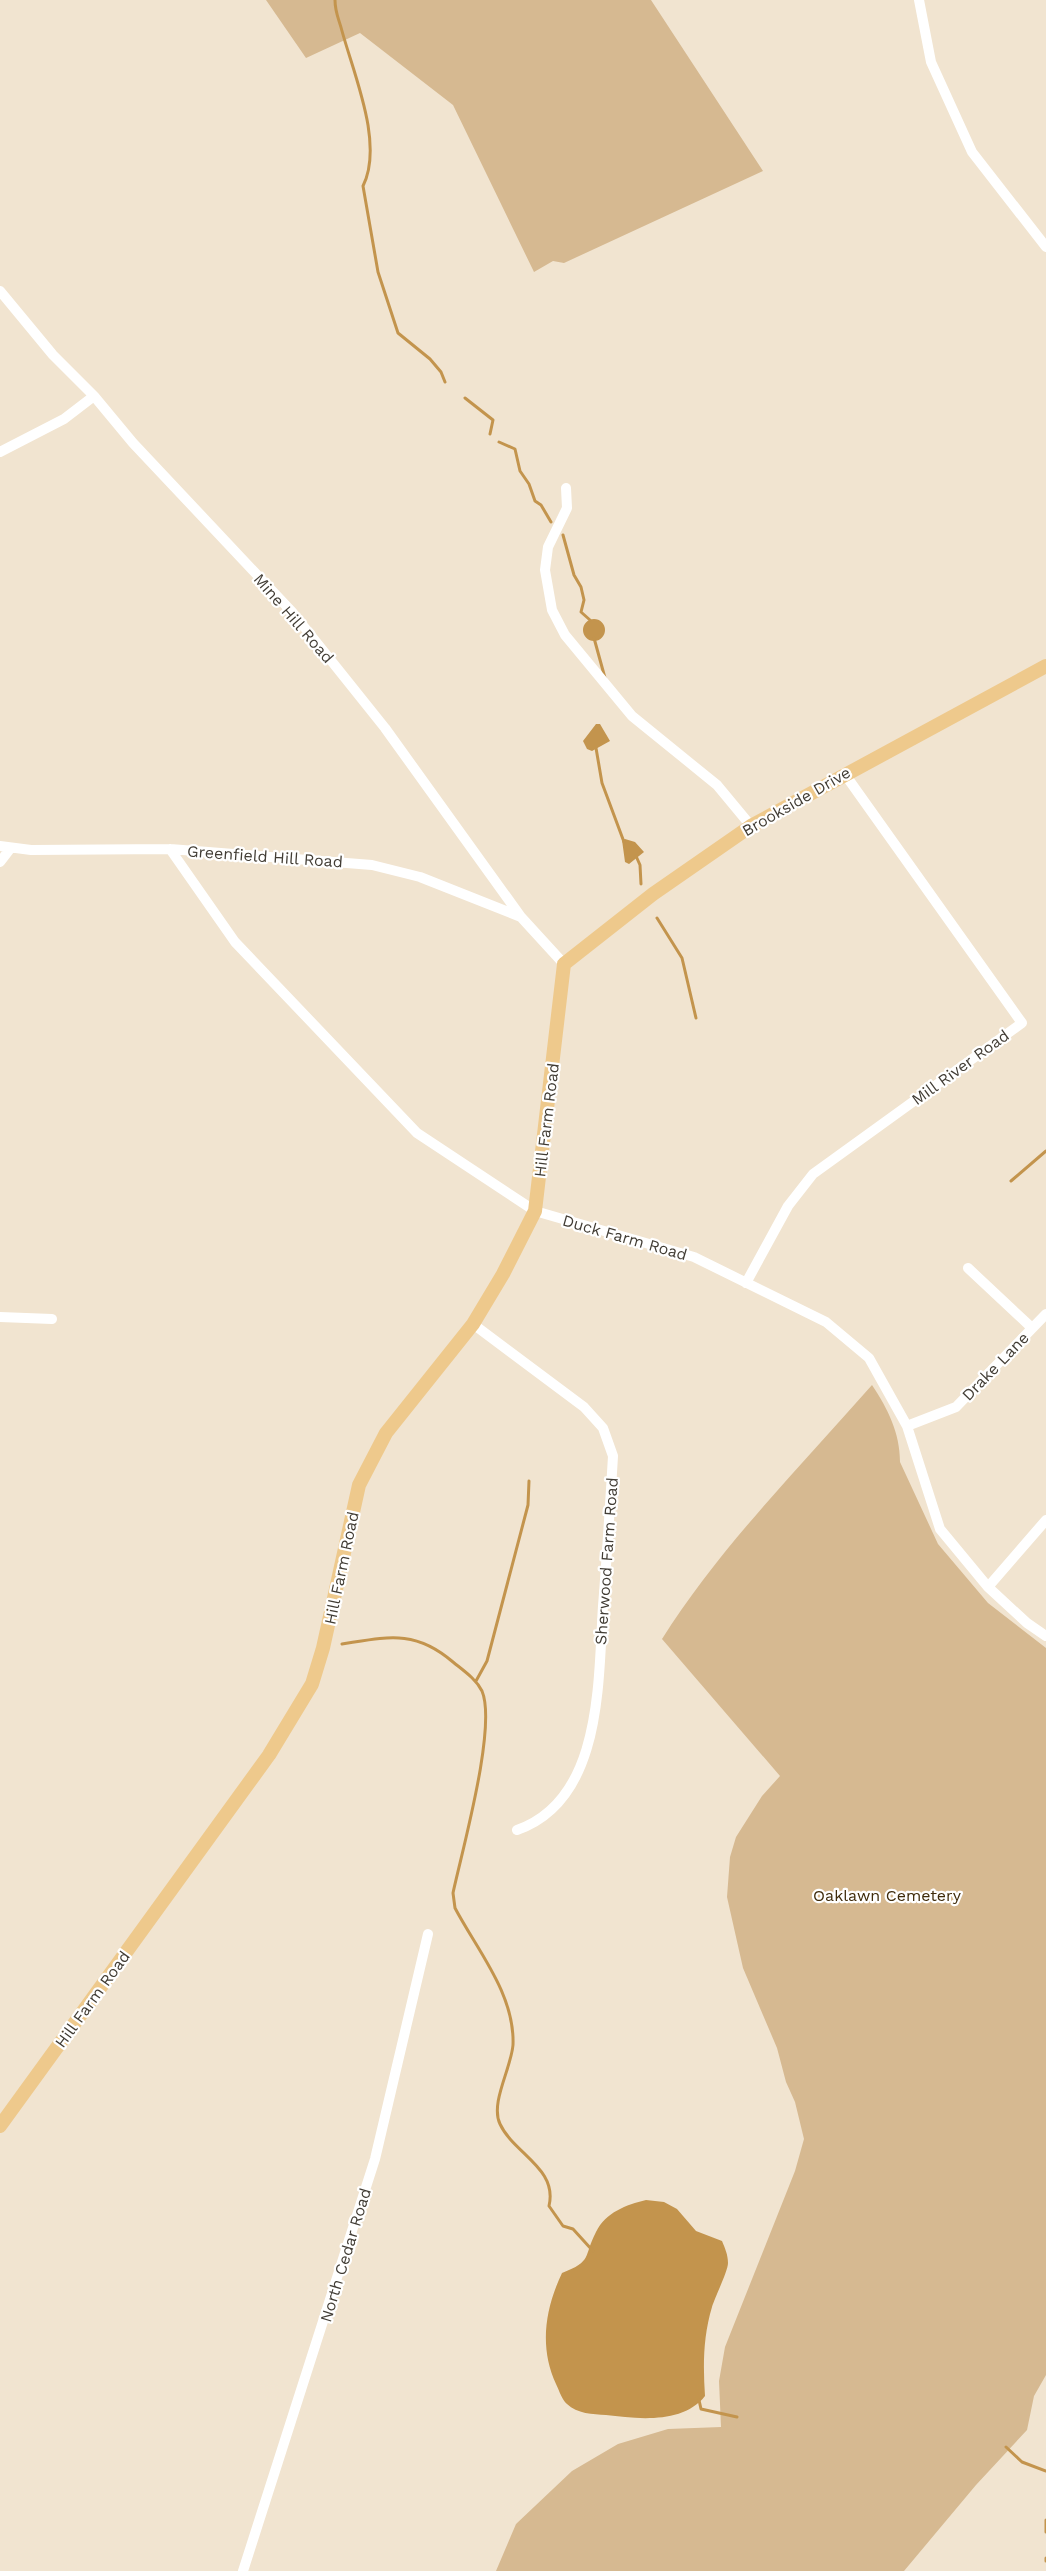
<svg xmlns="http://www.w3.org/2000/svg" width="1046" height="2571" viewBox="0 0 1046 2571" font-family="'Work Sans',sans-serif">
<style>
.green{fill:#d6b991}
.water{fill:#c3944d}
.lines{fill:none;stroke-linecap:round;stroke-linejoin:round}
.stream{stroke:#c3944d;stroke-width:3}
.minor{stroke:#fff;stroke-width:10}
.major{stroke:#eec98c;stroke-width:14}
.labels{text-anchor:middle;stroke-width:4.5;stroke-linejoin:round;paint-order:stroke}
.street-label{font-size:16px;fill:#413c34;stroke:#fff}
.park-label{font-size:16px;fill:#3f2b0b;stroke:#fff}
</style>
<rect width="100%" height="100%" fill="#f1e4d0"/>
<path class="green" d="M266 0H651L763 171 564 263 553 261 534 272 453 105 360 33 306 58Z
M872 1385C888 1409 900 1433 900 1462L938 1544 988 1603 1046 1648V2375L1034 2396 1027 2430 976 2485 904 2571H496L516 2524 572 2471 618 2444 668 2429 721 2427 719 2381 725 2347 795 2171 804 2139 795 2102 786 2082 777 2048 743 1968 727 1897 730 1857 736 1837 762 1796 780 1776 662 1639C720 1547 800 1467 872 1385Z"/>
<path class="water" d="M583 630a11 11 0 1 1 22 0a11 11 0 1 1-22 0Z
M596 724H600L610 741 592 751 587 749 583 741Z
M625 839 635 842 644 852 629 864 625 862 622 840Z
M646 2200 664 2202 677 2209 696 2231 722 2241C725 2248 728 2255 728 2263 728 2271 715 2297 712 2307 703 2337 703 2366 705 2396 683 2424 638 2419 606 2415 593 2414 577 2414 567 2404 562 2400 559 2390 556 2384 539 2347 545 2309 562 2273 593 2261 583 2257 596 2232 606 2212 626 2205 646 2200Z"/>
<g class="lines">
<path class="stream" d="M335 0C335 13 339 19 342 31 354 75 384 144 363 186L378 272 398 333 430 359 441 372 445 382
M465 398 493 420 490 434
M499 442 515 449 520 471 529 484 535 501 541 505 551 522
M563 535 574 575 581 587 584 600 581 612 590 620
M594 638 605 678
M596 748 602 783 624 842
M636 856 640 865 641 884
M657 918 682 958 696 1018
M1011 1181 1046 1151
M342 1644C387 1637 415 1629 453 1662 464 1671 476 1679 482 1691 497 1727 462 1851 453 1893L455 1908C477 1950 515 1994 513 2045 511 2069 490 2103 500 2124 514 2154 558 2168 549 2206L563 2226 573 2229 593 2251
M476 1681 487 1661 528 1505 529 1481
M699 2400 701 2409 737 2417
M1006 2447 1022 2462 1046 2471
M1046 2520V2532
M1046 2558V2561"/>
<path class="minor" d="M919 0 931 62 972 152 1046 247
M0 291 53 355 94 396 133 443 293 613 385 728 521 917 564 964
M0 452 64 419 94 396
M566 488 567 508 548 547 545 570 552 610 565 635 632 716 717 785 751 826
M0 846 31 850 170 849 372 865 420 877 521 917
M170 849 235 942 417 1133 535 1211 694 1257 826 1322 869 1358 907 1426 940 1529 988 1587 1027 1623 1046 1636
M0 862 10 849
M968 1268 1032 1328
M746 1283 788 1206 813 1174 1022 1023 844 773
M0 1317 52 1319
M473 1324 584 1407 603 1428 613 1456C610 1506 607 1556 603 1606 598 1681 603 1800 517 1830
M907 1426 956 1407 1046 1314
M988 1587 1046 1520
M243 2571 375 2159 428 1934"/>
<path class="major" d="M0 2126 269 1755 312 1684 323 1648 359 1485 386 1433 473 1324 503 1274 535 1211 564 964 653 894 751 826 1046 666"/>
</g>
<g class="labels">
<g class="street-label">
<text transform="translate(294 618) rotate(49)" y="6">Mine Hill Road</text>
<text transform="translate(796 801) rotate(-30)" y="6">Brookside Drive</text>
<text transform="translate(265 856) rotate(4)" y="6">Greenfield Hill Road</text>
<text transform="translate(960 1067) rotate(-36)" y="6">Mill River Road</text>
<text transform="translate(546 1120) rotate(-83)" y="6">Hill Farm Road</text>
<text transform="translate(625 1237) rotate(16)" y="6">Duck Farm Road</text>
<text transform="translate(995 1366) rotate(-46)" y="6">Drake Lane</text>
<text transform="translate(606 1561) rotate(-86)" y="6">Sherwood Farm Road</text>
<text transform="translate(341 1568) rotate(-78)" y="6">Hill Farm Road</text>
<text transform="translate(92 1999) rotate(-54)" y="6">Hill Farm Road</text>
<text transform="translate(345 2255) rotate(-73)" y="6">North Cedar Road</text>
</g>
<g class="park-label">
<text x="887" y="1901">Oaklawn Cemetery</text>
</g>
</g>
</svg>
